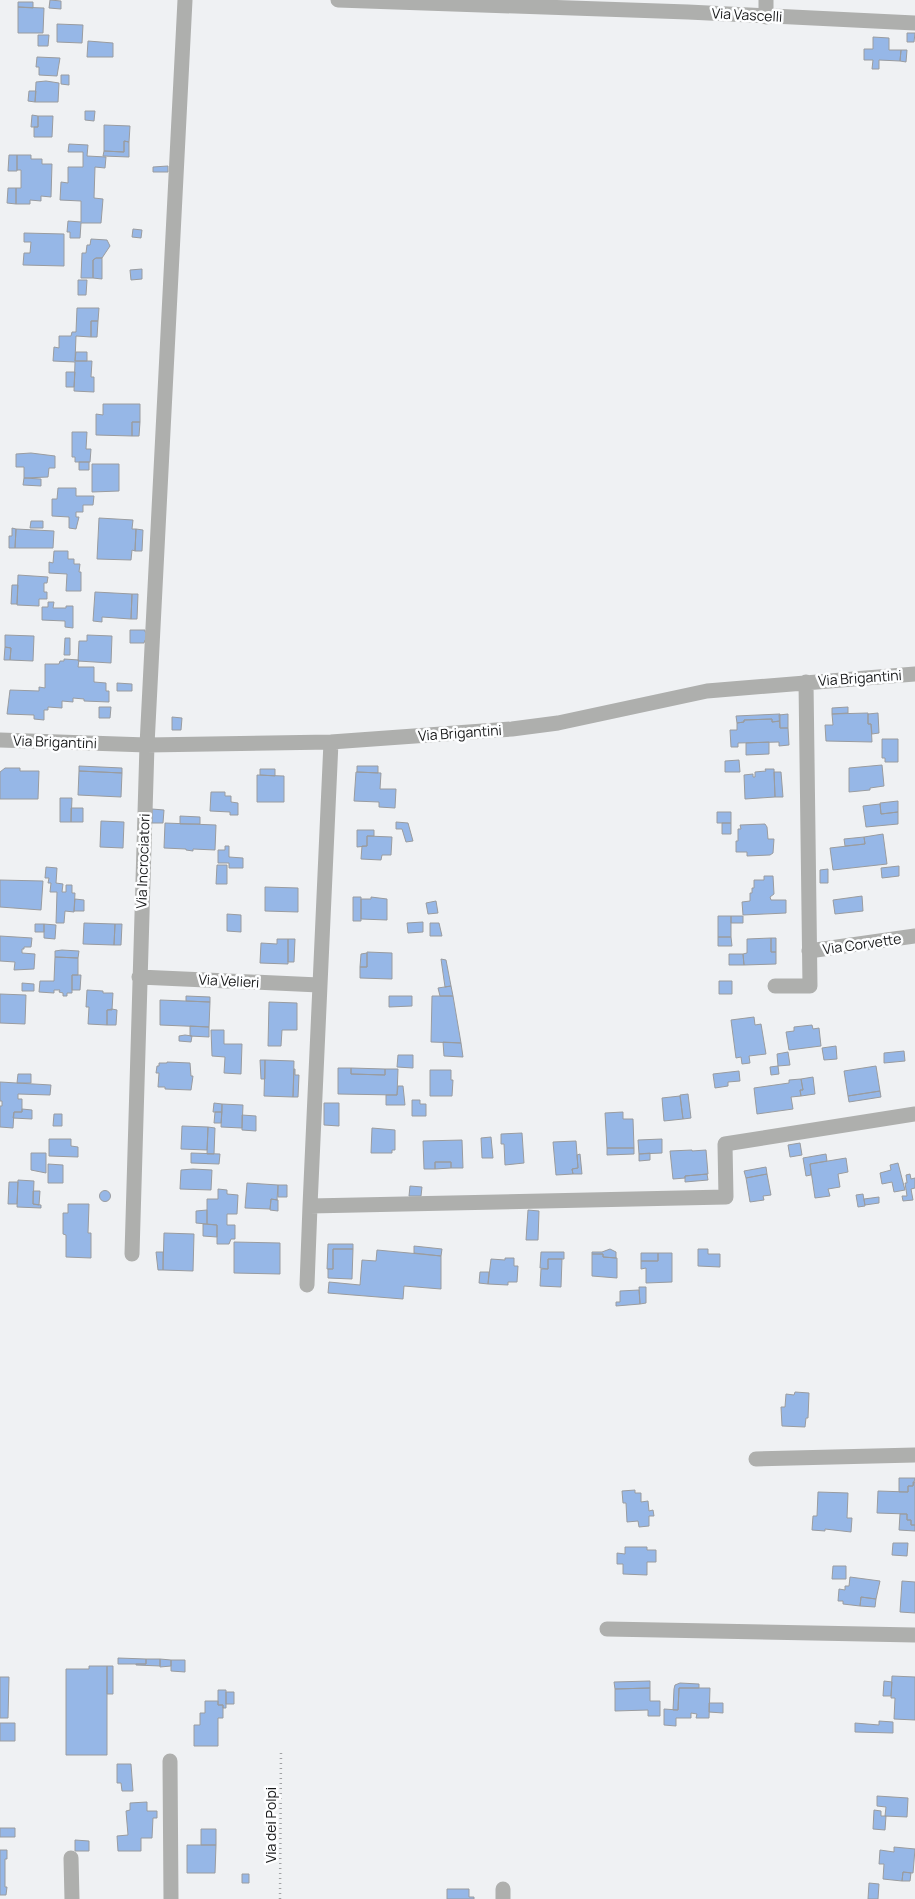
<svg xmlns="http://www.w3.org/2000/svg" width="915" height="1899" viewBox="0 0 915 1899" font-family="Manrope,sans-serif">
<style>
.building{fill:#96b7e7;stroke:#9a9c9f}
.lines{fill:none;stroke-linecap:round;stroke-linejoin:round}
.path{stroke:#a2a3a5;stroke-width:2.5;stroke-dasharray:1 4;stroke-linecap:butt}
.street{stroke:#aeafad;stroke-width:15}
.labels{text-anchor:middle;stroke-width:5;stroke-linejoin:round;paint-order:stroke}
.street-label{font-size:14px;fill:#171819;stroke:#fdfeff}
</style>
<rect width="100%" height="100%" fill="#eff1f3"/>
<path class="building" d="M50 0 61 1V9L49 8Z
M18 2H33V8L18 7Z
M18 7 44 8 43 33H18Z
M57 24 83 25 82 43 57 42Z
M907 33H915L914 42H907Z
M38 35H49L48 46H38Z
M873 37 889 38V50H901L900 61 879 60V69H872L873 60H864V49H873Z
M88 41 113 43V57H87Z
M901 50H907L906 62 900 61Z
M37 57 60 58 57 76 39 75V67H36Z
M61 75H69V85L61 84Z
M46 81 59 83 58 102H35L36 82Z
M29 91H36L35 102 28 101Z
M85 111H95L94 121 85 120Z
M32 115 38 116V127H31Z
M38 116H53L52 137H34V127H38Z
M104 125 130 126 129 142 124 141V152L104 151Z
M124 141 129 142V157L103 156 104 151 124 152Z
M69 144 88 145 87 156 106 157 105 168 95 167 94 198 103 199 101 223H81L80 238H70V232H67L68 221 81 222V201L60 200 61 182 68 183V167H83V152H68Z
M9 155H17V171H8Z
M17 155H31V159H42V164H52L51 197 41 196V201L30 200V204H16V188H21V170H17Z
M168 166V172H153V167Z
M8 188H16V204L7 203Z
M133 229 142 230 141 238 132 237Z
M24 233 64 234V266L23 265 24 253H30L31 242H24Z
M91 239 107 240 110 246 102 258H96L93 260V278H81L82 253H86L87 245H90Z
M96 258H102V279L93 278V260Z
M142 269V279L131 280 130 270Z
M78 280H87L86 295H78Z
M77 308H99L98 321H91V337L76 336 75 361H92L91 377H94V392L74 391 75 362 53 361 54 347 59 348V336H71L72 332H76Z
M91 321H98L97 337H91Z
M76 352H87V361H75Z
M66 372H75L74 387H66Z
M103 404H140V422H132V436L96 435V414L103 415Z
M132 422H140L139 436H132Z
M72 432H87L86 449H91L90 462H75V457H72Z
M31 453 55 456V468H49L48 477 24 478V467H16V454Z
M79 462H89V470H79Z
M92 464H119V491L92 492Z
M24 478 41 479V486L23 485Z
M58 488H76V496H94L93 505H83V512H76V517H79L76 529 69 528V517L52 516V499H57Z
M99 518 133 520 132 529H136L135 551 132 550 131 560 97 559Z
M31 521H43V528H30Z
M12 528 16 529 15 548H9V536H12Z
M16 529 54 531 53 548H15Z
M136 529 143 530 142 551H135Z
M54 551H68V559H74V564H80L79 572H81V591H66L67 574 49 573V562L53 563Z
M18 575 48 577 47 583H44V592H47V599H39V606L17 605Z
M12 585H18L17 604H11Z
M95 592 132 594 131 619 102 617V622L93 621Z
M132 594H138L137 619H131Z
M48 602H54L53 608H66V606H73V628L65 627V621L42 620V607H48Z
M130 630H145V632H148L147 641 145 640 144 643H130Z
M5 635 34 636 33 661 10 660 11 648 5 647Z
M87 635 112 636 111 663 78 661 79 641H87Z
M65 638H70V655H64Z
M5 647 11 648 10 660H4Z
M64 659 79 660 78 667H94V682L106 683V691H109V702L84 701V699L73 698V702L62 701V708L48 707V710H44V720L34 719V715L7 714 10 690 39 691V687L45 688V664H59L60 661H64Z
M117 683 132 684V691H117Z
M99 707H111L110 718H99Z
M848 707V713L832 714V708Z
M868 713V724H871L872 742 826 741 825 725H833L832 714Z
M878 713 879 733 872 734 871 724H868V714Z
M780 714V721L772 722V719L744 720V722L737 723 736 716Z
M788 714V728H780L779 715Z
M172 717 182 718 181 730H172Z
M772 719V722L780 721V728H788L789 745 779 746V742L738 743V747H731L730 730H737V723L744 722V720Z
M882 739H898V762H885V758H882Z
M769 742V754L746 755V743Z
M739 760 740 772H725V761Z
M882 765 884 786 870 788V790L849 792V768Z
M79 766 122 768V773L79 771Z
M357 766H378V773L357 772Z
M5 768H20V771H39L38 799H0V772Z
M260 769H275V776L260 775Z
M765 769H774L775 797 745 799 744 775 753 774V777H755V772L766 771Z
M79 771 122 773 121 797 78 795Z
M356 772 381 773 380 789H396L395 808 379 807V802L354 801Z
M774 772H781L783 797H775Z
M257 775 284 776V802H257Z
M211 792H225V796H231V802L238 803V815H230V812L210 811Z
M60 798H72L71 822H60Z
M898 801V812L881 814 880 803Z
M880 804 881 814 898 812V824L866 827 863 806Z
M71 808H83V822H71Z
M152 809 164 810 163 823H152Z
M717 812H731V823H717Z
M180 816 200 817V824H180Z
M101 821 124 822 123 848 100 847Z
M396 822 408 823 413 841 406 842 402 829H396Z
M165 823 216 825 215 850 193 849V851L186 850V849L164 848Z
M722 823H731V834H722Z
M765 824 767 827 768 839H774L773 853 770 855 747 856V852H736V841H738V829H741L740 825Z
M357 830H374V836H367V846L357 847Z
M883 834 887 864 833 870 830 848 865 844 864 837Z
M367 836 392 837 391 855H382L381 860 361 859 362 846H367Z
M864 837 865 844 845 846 844 839Z
M225 846H229V857L243 858V868H229V863H218V850H225Z
M217 865H227V884H216Z
M899 866V876L882 878 881 868Z
M46 867 57 868 56 883 63 884 62 892H66V885H72V893H75L74 912 65 911 64 923H56L57 892H50L51 883H48L49 878H45Z
M828 869V883H820V870Z
M764 876H773L774 894 770 897 771 900H786V913L743 915 742 902 750 901V893H752V888H754V880H764Z
M0 880 43 881 41 910 0 907Z
M265 887 298 888V912L265 911Z
M862 896 863 911 835 914 833 900Z
M353 897H361V921H353Z
M371 897 387 899V920L361 919V899H371Z
M75 899 84 900V911H74Z
M436 901 438 913 428 914 426 903Z
M227 914 241 915V932L227 931Z
M718 916H731V937H718Z
M731 916H743V923H731Z
M423 922V932L408 933 407 923Z
M84 923 115 924 114 945 83 944Z
M430 923H439L442 936H430Z
M35 924H44V932H35Z
M44 924 56 925 55 939 44 938Z
M115 924H122L121 945H114Z
M0 936 32 938 31 947H24V949H22V953L35 954 34 969 14 970 15 962 0 961Z
M718 937H731L732 946H718Z
M771 938H776V952H771Z
M771 938V952H776V964L744 965 743 954 747 953V939Z
M277 939H288V964L260 963 261 943 277 944Z
M288 939H295L294 962H288Z
M62 950 79 951 78 958 55 957V951Z
M367 952 392 953V979L360 978V967H367Z
M367 953V967H360L361 954Z
M729 954H743L744 965H729Z
M55 957 78 958V975H72V993H67V996H63V993L59 992 60 990H54V993L39 992 40 981H54Z
M441 959 446 960 451 986 445 987Z
M72 975H81L80 990H72Z
M719 981H732V994H719Z
M22 983 34 984V991H22Z
M451 986 453 996H440L438 988Z
M87 990 103 991V993H113L112 1010H107V1025L88 1024 89 1007H86Z
M0 994 26 995 25 1024 0 1023Z
M186 996 210 997V1002L186 1001Z
M389 996H412V1006L389 1007Z
M432 996H453L461 1043 431 1042Z
M160 1000 210 1002 209 1027 160 1025Z
M269 1002 297 1003V1030H282L281 1046H268Z
M112 1009 117 1010 116 1025H107V1010Z
M754 1017 755 1025 761 1024 766 1054 749 1056 750 1063 742 1064 741 1057 736 1058 731 1020Z
M812 1025 813 1029 819 1028 821 1046 789 1050 786 1032 794 1031V1027Z
M190 1026 209 1027V1037L190 1036Z
M211 1030H224V1044H242L241 1074 224 1073 225 1057 212 1056Z
M185 1035 192 1036 191 1042 179 1041V1036Z
M443 1042 461 1043 463 1057 444 1056Z
M836 1046 837 1059 824 1060 822 1048Z
M904 1051 905 1061 884 1063V1053Z
M788 1052 790 1065 778 1066 777 1054Z
M398 1055H413V1068L397 1067Z
M260 1060H265V1079H261Z
M265 1060 294 1061 293 1097 264 1096Z
M167 1062 190 1063 191 1076H193L191 1090 165 1089V1087H158L159 1073H156L157 1066H159V1063H167Z
M778 1066 779 1074 771 1075 770 1067Z
M876 1066 880 1091 848 1096 844 1071Z
M338 1068H351V1074L385 1075V1069H398L397 1095 338 1094Z
M351 1068 385 1069V1075L351 1074Z
M294 1069H295V1075H299L298 1097H293Z
M430 1070H451V1080H453L452 1096H430Z
M739 1071 740 1081 728 1082V1086L715 1088 713 1074Z
M18 1074H31V1083H17Z
M813 1077 815 1094 801 1096 800 1090H803L801 1079Z
M801 1079 803 1090H800L801 1096 791 1097 793 1109 757 1114 754 1088 789 1083V1080Z
M0 1082 51 1085 50 1095 18 1094V1099H22V1112H14L13 1128 0 1127V1106H2V1101H0Z
M398 1086H403L405 1105H386V1095H397Z
M880 1091 881 1097 849 1102 848 1096Z
M688 1094 691 1118 683 1119 680 1095Z
M680 1096 683 1119 664 1121 662 1098Z
M412 1100H420V1104H426V1116H412Z
M214 1103 222 1104V1112H213Z
M324 1103H339V1126L324 1125Z
M222 1104 243 1105 242 1128 221 1127Z
M22 1109 32 1110V1119L13 1118 14 1112H22Z
M215 1112H222L221 1123H214Z
M623 1112V1119H633L634 1148H607L605 1113Z
M54 1114H62V1126H53Z
M242 1115 256 1116V1131L242 1130Z
M182 1126 208 1127 207 1150 181 1149Z
M208 1127 215 1128 214 1154H207Z
M372 1128 395 1130V1150H392V1153H371Z
M522 1133 524 1163 505 1165 504 1144H501V1134Z
M491 1137 493 1158H482L481 1138Z
M49 1139H71V1146L78 1147V1157L49 1156Z
M662 1139V1153L639 1154 638 1140Z
M462 1140 463 1168H451V1162H435V1169H424L423 1141Z
M576 1141 578 1168 572 1169 573 1174 556 1175 553 1142Z
M800 1143 802 1155 790 1157 788 1145Z
M607 1148H634V1154L607 1155Z
M692 1150V1151L706 1150 708 1174 685 1176V1178L673 1179 670 1151Z
M31 1153H46V1173L31 1170Z
M191 1153 220 1154 219 1164 191 1163Z
M650 1153V1160L639 1161V1154Z
M580 1154 582 1174H573L572 1169 578 1168 577 1155Z
M826 1154 827 1161 810 1164 811 1175 806 1176 803 1158Z
M846 1158 848 1172 838 1174 840 1187 828 1189 830 1196 815 1198 810 1164Z
M435 1162H451V1168L435 1169Z
M898 1163 905 1190 894 1192 892 1182 882 1184 880 1173 891 1170 890 1165Z
M48 1164 63 1165V1183H48Z
M766 1167 767 1174 746 1178 744 1171Z
M193 1169 212 1170 211 1190 180 1189 181 1170Z
M707 1174 708 1180 685 1182V1176Z
M767 1174 771 1195 763 1196 764 1200 750 1202 746 1178Z
M910 1174 911 1179 915 1178V1188L911 1189 913 1200 903 1201 902 1196H907L905 1183H907L906 1175Z
M18 1180 34 1181 33 1204 41 1205V1208L17 1207Z
M9 1182H18L17 1204H8Z
M247 1183 278 1185 277 1200 271 1199 270 1209 245 1208Z
M278 1185H287V1197H278Z
M410 1186 422 1187 421 1196H409Z
M218 1189 227 1190V1194L238 1195 237 1214H227V1225H235V1239H231L229 1244H217V1225L207 1224V1199H218Z
M99.5 1196a5.5 5.5 0 1 1 11 0a5.5 5.5 0 1 1-11 0Z
M33 1191H40L39 1205 33 1204Z
M863 1194 865 1206 858 1207 856 1195Z
M879 1197V1203L865 1205 864 1199Z
M271 1199 278 1200V1211L270 1210Z
M68 1204H89L88 1233H91V1258L66 1257V1235L63 1234V1213H68Z
M207 1210V1224L196 1223V1211Z
M528 1210 539 1211 538 1240H526Z
M203 1224 217 1225V1237L203 1236Z
M164 1233 194 1234 193 1271 163 1270Z
M234 1242 280 1243V1274L234 1273Z
M328 1244H353V1249H333V1269H327Z
M414 1246 442 1249 441 1256 414 1253Z
M333 1249H353L352 1279 328 1278V1269H333Z
M610 1249 616 1252V1258L603 1257V1254H592V1252H602Z
M698 1249H708V1254H720V1267L698 1266Z
M377 1250 441 1256V1289L404 1286 403 1299 328 1293 329 1282 360 1285 362 1260 376 1261Z
M156 1252H163V1270H158Z
M541 1252H564V1259H548V1269L540 1268Z
M641 1253H658V1261H641Z
M658 1253H672V1282L646 1283V1268L641 1269V1261H658Z
M592 1254H603V1257L617 1258V1278L592 1276Z
M505 1258H514V1266H518L517 1282H508V1285L488 1284 491 1259 505 1260Z
M548 1259H562L561 1287 540 1286 541 1269H548Z
M480 1272H489L488 1284 479 1283Z
M639 1287H646V1303L640 1304Z
M639 1290 640 1304 616 1306V1302H620V1291Z
M795 1392 809 1393 808 1418H806L805 1427 782 1426 781 1407H785L786 1394 794 1395Z
M899 1478H915L913 1486H908V1492H899Z
M913 1482H915V1525H911V1520H907V1514L877 1513 878 1491 908 1492V1486H913Z
M635 1490V1493H641V1502L648 1501 649 1511 653 1510 654 1516H649V1526L639 1527 638 1521 627 1522 626 1503H623L622 1491Z
M818 1492 848 1493 847 1518H852L851 1532 825 1529V1531L812 1530 813 1516H817Z
M900 1514H907V1520H911V1525H915V1531L899 1530Z
M893 1543H908L907 1556 892 1555Z
M625 1547H647V1550H656V1562H647V1575L623 1574V1564H617V1553L625 1554Z
M833 1566H846V1579H832Z
M850 1577 880 1581 876 1599 861 1597 860 1606 843 1604V1601H838L839 1589 845 1590V1586H849Z
M902 1581 915 1582V1613L900 1612Z
M861 1597 876 1599 875 1607 860 1606Z
M118 1658 146 1659V1664H118Z
M146 1659H160V1666L136 1665V1664H146Z
M160 1659 171 1660V1666L160 1667Z
M171 1660H185V1672L171 1671Z
M89 1666H107V1755H66V1669H89Z
M107 1666H113V1694H107Z
M892 1676 915 1677V1720L894 1719 895 1698H891Z
M0 1677H9L8 1718H0Z
M650 1681V1688L615 1689 614 1682Z
M884 1681 892 1682 891 1696H883Z
M680 1683 699 1684V1688H679L678 1710H673L674 1689 675 1685Z
M650 1688V1701H660V1716H648V1710L615 1711V1689Z
M679 1688H710L709 1718H696L697 1714 691 1713V1718H676V1726L664 1725V1709L678 1710Z
M218 1690H226V1708H223V1705H218Z
M226 1692H234V1704H226Z
M205 1701H218V1705H223V1718H218V1746H194V1725H200V1713H205Z
M709 1703H723V1713L709 1712Z
M879 1721 893 1722V1733L855 1732V1723L879 1725Z
M0 1723H15V1741H0Z
M117 1764H131L133 1791H122L121 1783H117Z
M877 1796 908 1798 907 1817 885 1816 886 1807 877 1806Z
M147 1802V1811H157V1818H153L152 1838H141V1851H118L117 1836 128 1835 126 1811 130 1810V1803Z
M874 1810 881 1811V1816H886L885 1830 873 1829Z
M0 1828H15V1837H0Z
M201 1829H216V1845H201Z
M75 1840 89 1841V1851H75Z
M187 1845H216L215 1873H187Z
M894 1847 915 1849 913 1873 903 1872 902 1881 883 1879 884 1864H879L880 1850 894 1852Z
M0 1850H7V1859H5V1887H7L6 1895H0Z
M903 1872 911 1873 910 1881H902Z
M242 1874H249V1883H242Z
M869 1883 879 1884 878 1899H868Z
M447 1889H469V1897H474V1899H447Z"/>
<g class="lines">
<path class="path" d="M280 1899 281 1751"/>
<path class="street" d="M338 0 688 12 915 23
M766 17V0
M0 740 147 745 331 742 512 729 558 723 707 691 915 674
M331 742 310 1206 726 1197 725 1144 915 1114
M809 951 915 936
M139 977 319 985
M775 986H810L806 682
M132 1254 147 745 185 0
M307 1285 310 1206
M756 1459 915 1455
M607 1629 915 1635
M170 1761 171 1899
M71 1858 72 1899
M503 1889V1899"/>
</g>
<g class="labels">
<g class="street-label">
<text transform="translate(747 15) rotate(3)" y="5">Via Vascelli</text>
<text transform="translate(860 678) rotate(-4)" y="5">Via Brigantini</text>
<text transform="translate(460 733) rotate(-4)" y="5">Via Brigantini</text>
<text transform="translate(55 742) rotate(2)" y="5">Via Brigantini</text>
<text transform="translate(143 861) rotate(-88)" y="5">Via Incrociatori</text>
<text transform="translate(862 944) rotate(-8)" y="5">Via Corvette</text>
<text transform="translate(229 981) rotate(3)" y="5">Via Velieri</text>
<text transform="translate(271 1825) rotate(-90)" y="5">Via dei Polpi</text>
</g>
</g>
</svg>
